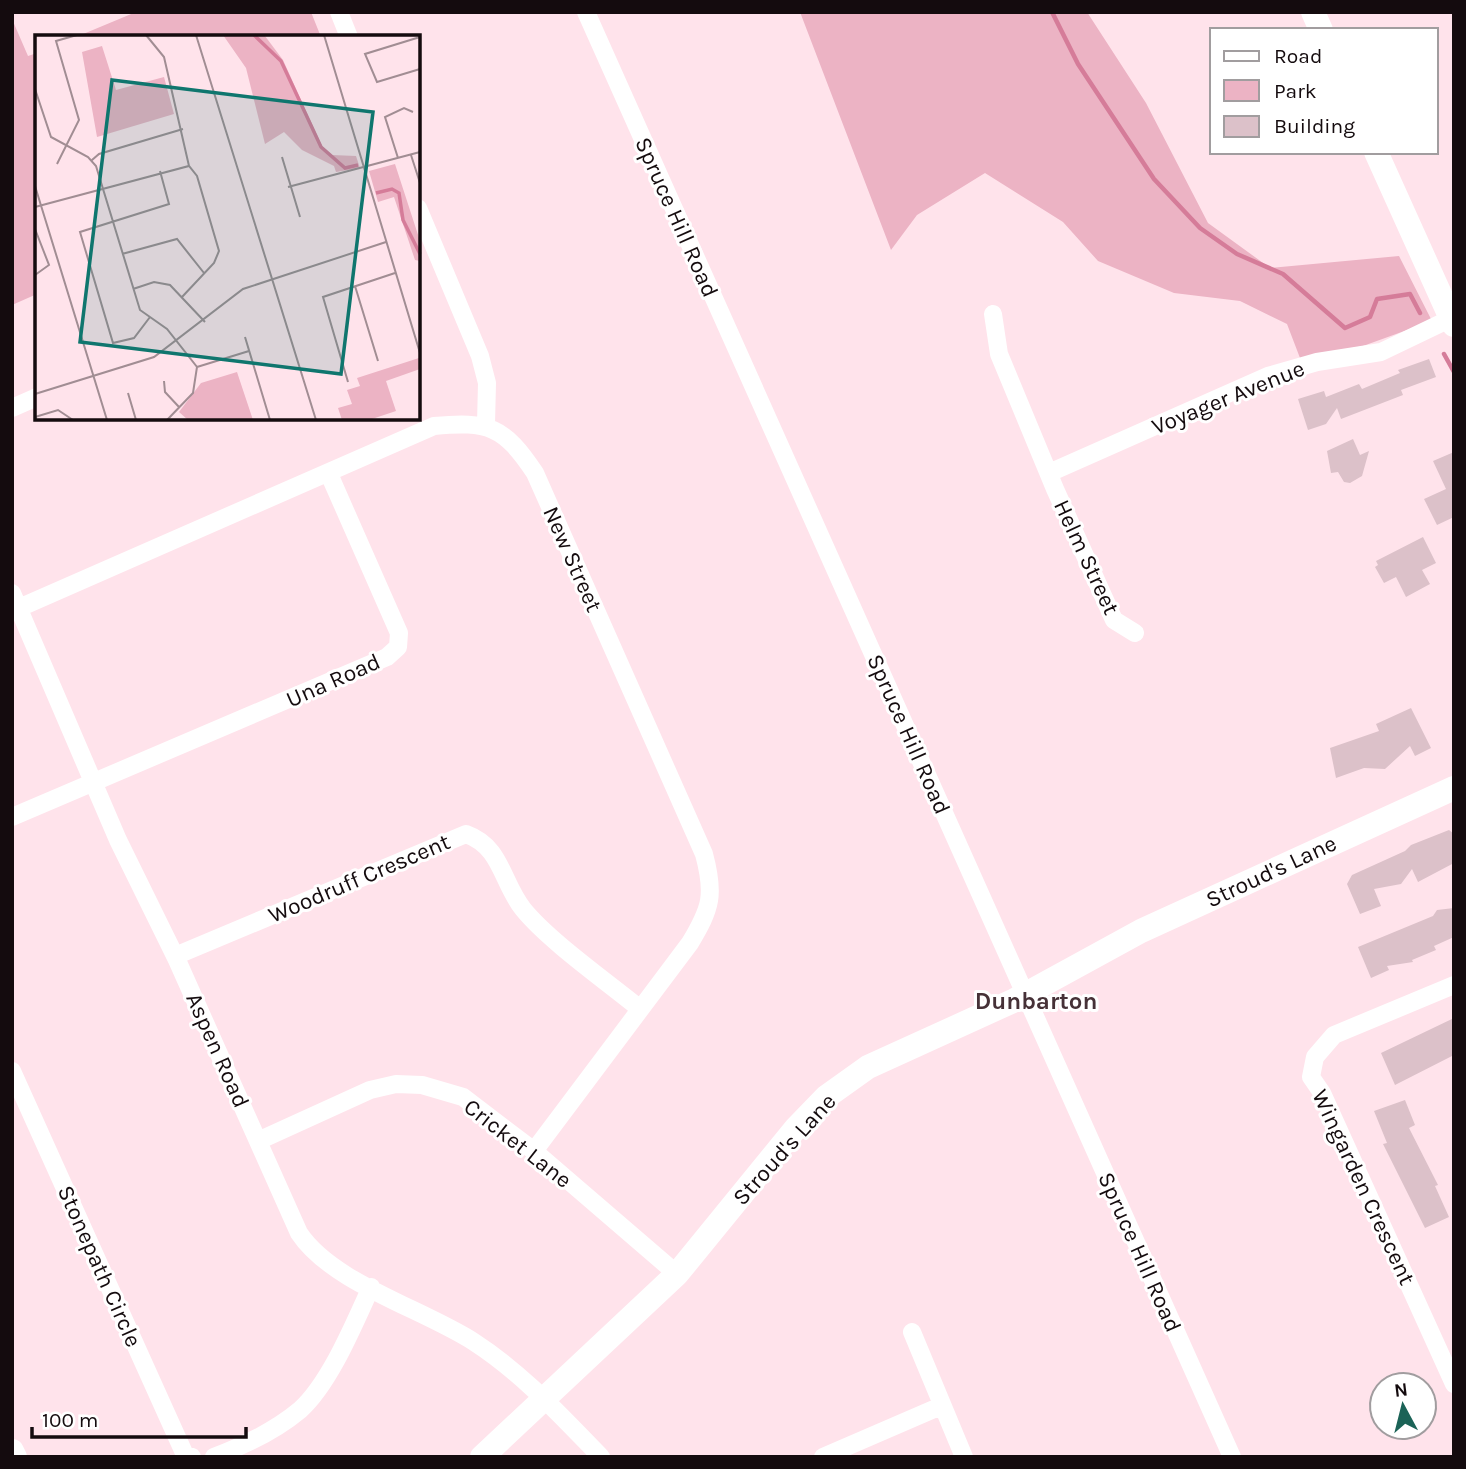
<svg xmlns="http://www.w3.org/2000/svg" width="1466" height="1469" viewBox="0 0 1466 1469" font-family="Karla,sans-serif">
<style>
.green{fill:#ecb3c4}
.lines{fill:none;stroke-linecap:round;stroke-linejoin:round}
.stream{stroke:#d57c99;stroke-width:4.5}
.building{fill:#dcc1c9}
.street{stroke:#fff;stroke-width:18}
.secondary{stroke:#fff;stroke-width:24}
.labels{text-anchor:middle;stroke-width:6;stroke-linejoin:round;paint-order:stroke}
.street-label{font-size:23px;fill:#140b0e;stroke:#fff}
.neighbourhood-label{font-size:24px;font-weight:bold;fill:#463137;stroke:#fff}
.inset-river{fill:none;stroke:#d57c99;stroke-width:3.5}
.inset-road{fill:none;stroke:#a18d93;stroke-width:2}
.view{fill:#0f766e;fill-opacity:0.15;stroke:#0f766e;stroke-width:3.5}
.inset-edge{fill:none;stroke:#140b0e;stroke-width:3.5}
</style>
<rect width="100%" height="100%" fill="#ffe3eb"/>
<path class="green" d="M136 12H311L321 37H76Z
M800 12H1087L1146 103 1208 223 1270 268 1399 256 1432 321 1363 346 1300 358 1287 324 1240 301 1174 293 1098 261 1063 222 985 173 917 215 891 250Z
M12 19 28 56 37 53V294L12 305Z"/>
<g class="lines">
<path class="stream" d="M1052 12 1078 64 1154 179 1200 228 1237 254 1283 274 1345 328 1370 317 1377 299 1410 294 1420 313
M1444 354 1454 372"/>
</g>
<path class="building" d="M1429 359 1436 377 1401 390 1403 395 1341 419 1337 408 1326 424 1308 430 1298 399 1324 391 1326 397 1359 384 1362 389 1400 373 1398 370Z
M1353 439 1360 455 1369 451 1362 476 1350 483 1344 482 1338 472 1331 473 1327 451Z
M1454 452V517L1437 525 1424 499 1446 489 1433 461Z
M1423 537 1436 563 1422 570 1430 584 1406 597 1396 577 1384 583 1375 567 1378 565 1376 561Z
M1411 708 1431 748 1415 756 1410 746 1385 769 1364 768 1336 778 1330 748 1379 731 1376 724Z
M1449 830 1454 834V863L1418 882 1412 869 1401 884 1374 889 1381 906 1360 914 1347 884 1352 875 1405 851 1411 845Z
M1454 908V937L1434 946 1436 950 1412 960 1413 962 1387 966 1389 970 1371 978 1358 947 1433 916 1437 910Z
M1454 1018V1055L1395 1085 1381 1053Z
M1405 1100 1415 1125 1409 1128 1438 1185 1435 1186 1449 1217 1425 1228 1383 1144 1387 1143 1374 1111Z"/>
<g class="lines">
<path class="street" d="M339 12 349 37
M586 12 1232 1457
M418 208 480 356 487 383 486 424
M993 314 999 354 1055 489 1114 620 1135 633
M12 408 37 397
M1049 473 1268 376 1317 362 1381 352 1454 317
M12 593 118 840 177 960 299 1233C332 1283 423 1309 474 1342 522 1373 561 1416 601 1457
M12 611 434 426C488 421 504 426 535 473L704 854C715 895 711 908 690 943L534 1151
M12 817 387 657 398 647 399 633 329 474
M175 956 466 834C502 847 501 881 523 909 549 941 606 981 639 1008
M1454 985 1334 1035 1315 1057 1311 1077 1322 1093 1454 1384
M12 1071 185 1455 192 1457
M258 1141 370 1090 396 1084 422 1085 463 1097 534 1151 677 1274
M912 1332 964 1457
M214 1457C243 1446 276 1430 300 1410 330 1383 354 1324 371 1287
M823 1457 941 1406"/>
<path class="secondary" d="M1313 12 1321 30
M1376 152 1454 325
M12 1451 15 1457
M482 1457 677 1274 796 1128 826 1097 868 1067 1013 1001 1141 931 1454 788"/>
</g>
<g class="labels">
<g class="street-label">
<text transform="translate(677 217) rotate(66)" y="8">Spruce Hill Road</text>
<text transform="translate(1228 397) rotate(-22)" y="8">Voyager Avenue</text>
<text transform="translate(1087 557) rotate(65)" y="8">Helm Street</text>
<text transform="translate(573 559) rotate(66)" y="8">New Street</text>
<text transform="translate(333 680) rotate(-24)" y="8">Una Road</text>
<text transform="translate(909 734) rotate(66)" y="8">Spruce Hill Road</text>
<text transform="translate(1271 871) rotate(-25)" y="8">Stroud's Lane</text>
<text transform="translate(359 878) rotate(-23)" y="8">Woodruff Crescent</text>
<text transform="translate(218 1050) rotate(66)" y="8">Aspen Road</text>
<text transform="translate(518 1143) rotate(38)" y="8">Cricket Lane</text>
<text transform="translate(784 1149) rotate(-48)" y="8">Stroud's Lane</text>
<text transform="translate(1364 1187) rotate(65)" y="8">Wingarden Crescent</text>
<text transform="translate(1140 1252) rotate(66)" y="8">Spruce Hill Road</text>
<text transform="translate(100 1266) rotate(66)" y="8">Stonepath Circle</text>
</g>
<g class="neighbourhood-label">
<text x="1036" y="1009">Dunbarton</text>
</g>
</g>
<g transform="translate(35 35)">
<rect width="385" height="385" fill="#ffe3eb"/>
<path d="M188 0 230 1 248 25 287 111 297 120 321 121 325 133 301 137 299 131 267 115 249 97 230 109 211 33ZM67 11 81 55 129 42 139 79 62 102 47 17ZM360 129 385 206V226L380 225 359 162 343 167 334 136ZM384 323 385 334 351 346 361 376 334 385H307L303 373 317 369 312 355 325 351 322 343ZM202 337 218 385H153L144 377 166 348Z" fill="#ecb3c4"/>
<path class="inset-river" d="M219 0 246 26 286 112 310 133 323 130M341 158 357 154 364 158 368 185 385 219"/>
<path class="inset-road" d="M111 0 129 22 154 131M161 0 281 385M289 0 385 318M385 2 330 19 342 47 385 34M0 54 16 102 53 122 61 131 105 275 132 294 162 332 158 358 132 385M376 120 385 148M247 122 265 182M363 123 350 82 369 73 378 77M57 125 64 119 148 94M22 129 44 85 21 6 42 0M0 151 72 385M253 152 385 117M0 172 154 131 162 141 184 216 179 228 147 262M0 194 14 230 0 240M87 219 142 204 169 238M320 251 343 326M98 254 119 247 135 250 170 287M115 282 99 303 78 308 45 197 134 169 125 136M210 302 235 385M162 332 214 316M129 346 130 357 144 372M313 347 288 262 360 238M93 358 101 385M0 359 119 322 208 254 351 207M0 382 23 375 38 385"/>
<path class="view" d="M77 45 338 77 306 339 45 307Z"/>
<rect width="385" height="385" class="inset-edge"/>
</g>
<rect width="1466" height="1469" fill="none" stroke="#140b0e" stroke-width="28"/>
<rect x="1210" y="28" width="228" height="126" fill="#ffffff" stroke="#a19d9f" stroke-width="2"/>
<rect x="1224" y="51" width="35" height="10" fill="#ffffff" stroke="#a19d9f" stroke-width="2"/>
<text x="1274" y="63" font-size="21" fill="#140b0e">Road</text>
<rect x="1224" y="80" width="35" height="21" fill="#ecb3c4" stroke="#a19d9f" stroke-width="2"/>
<text x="1274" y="98" font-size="21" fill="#140b0e">Park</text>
<rect x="1224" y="116" width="35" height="21" fill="#dcc1c9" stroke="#a19d9f" stroke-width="2"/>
<text x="1274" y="133" font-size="21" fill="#140b0e">Building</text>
<g transform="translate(1403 1406) rotate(353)"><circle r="33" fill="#ffffff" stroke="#a19d9f" stroke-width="2"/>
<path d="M0-5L12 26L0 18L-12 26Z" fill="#1b6357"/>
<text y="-10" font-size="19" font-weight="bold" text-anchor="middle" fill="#140b0e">N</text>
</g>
<path d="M32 1427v10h214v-10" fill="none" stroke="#140b0e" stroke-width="3.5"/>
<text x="42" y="1427" font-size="21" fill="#140b0e" stroke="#ffffff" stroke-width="5" paint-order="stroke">100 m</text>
</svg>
